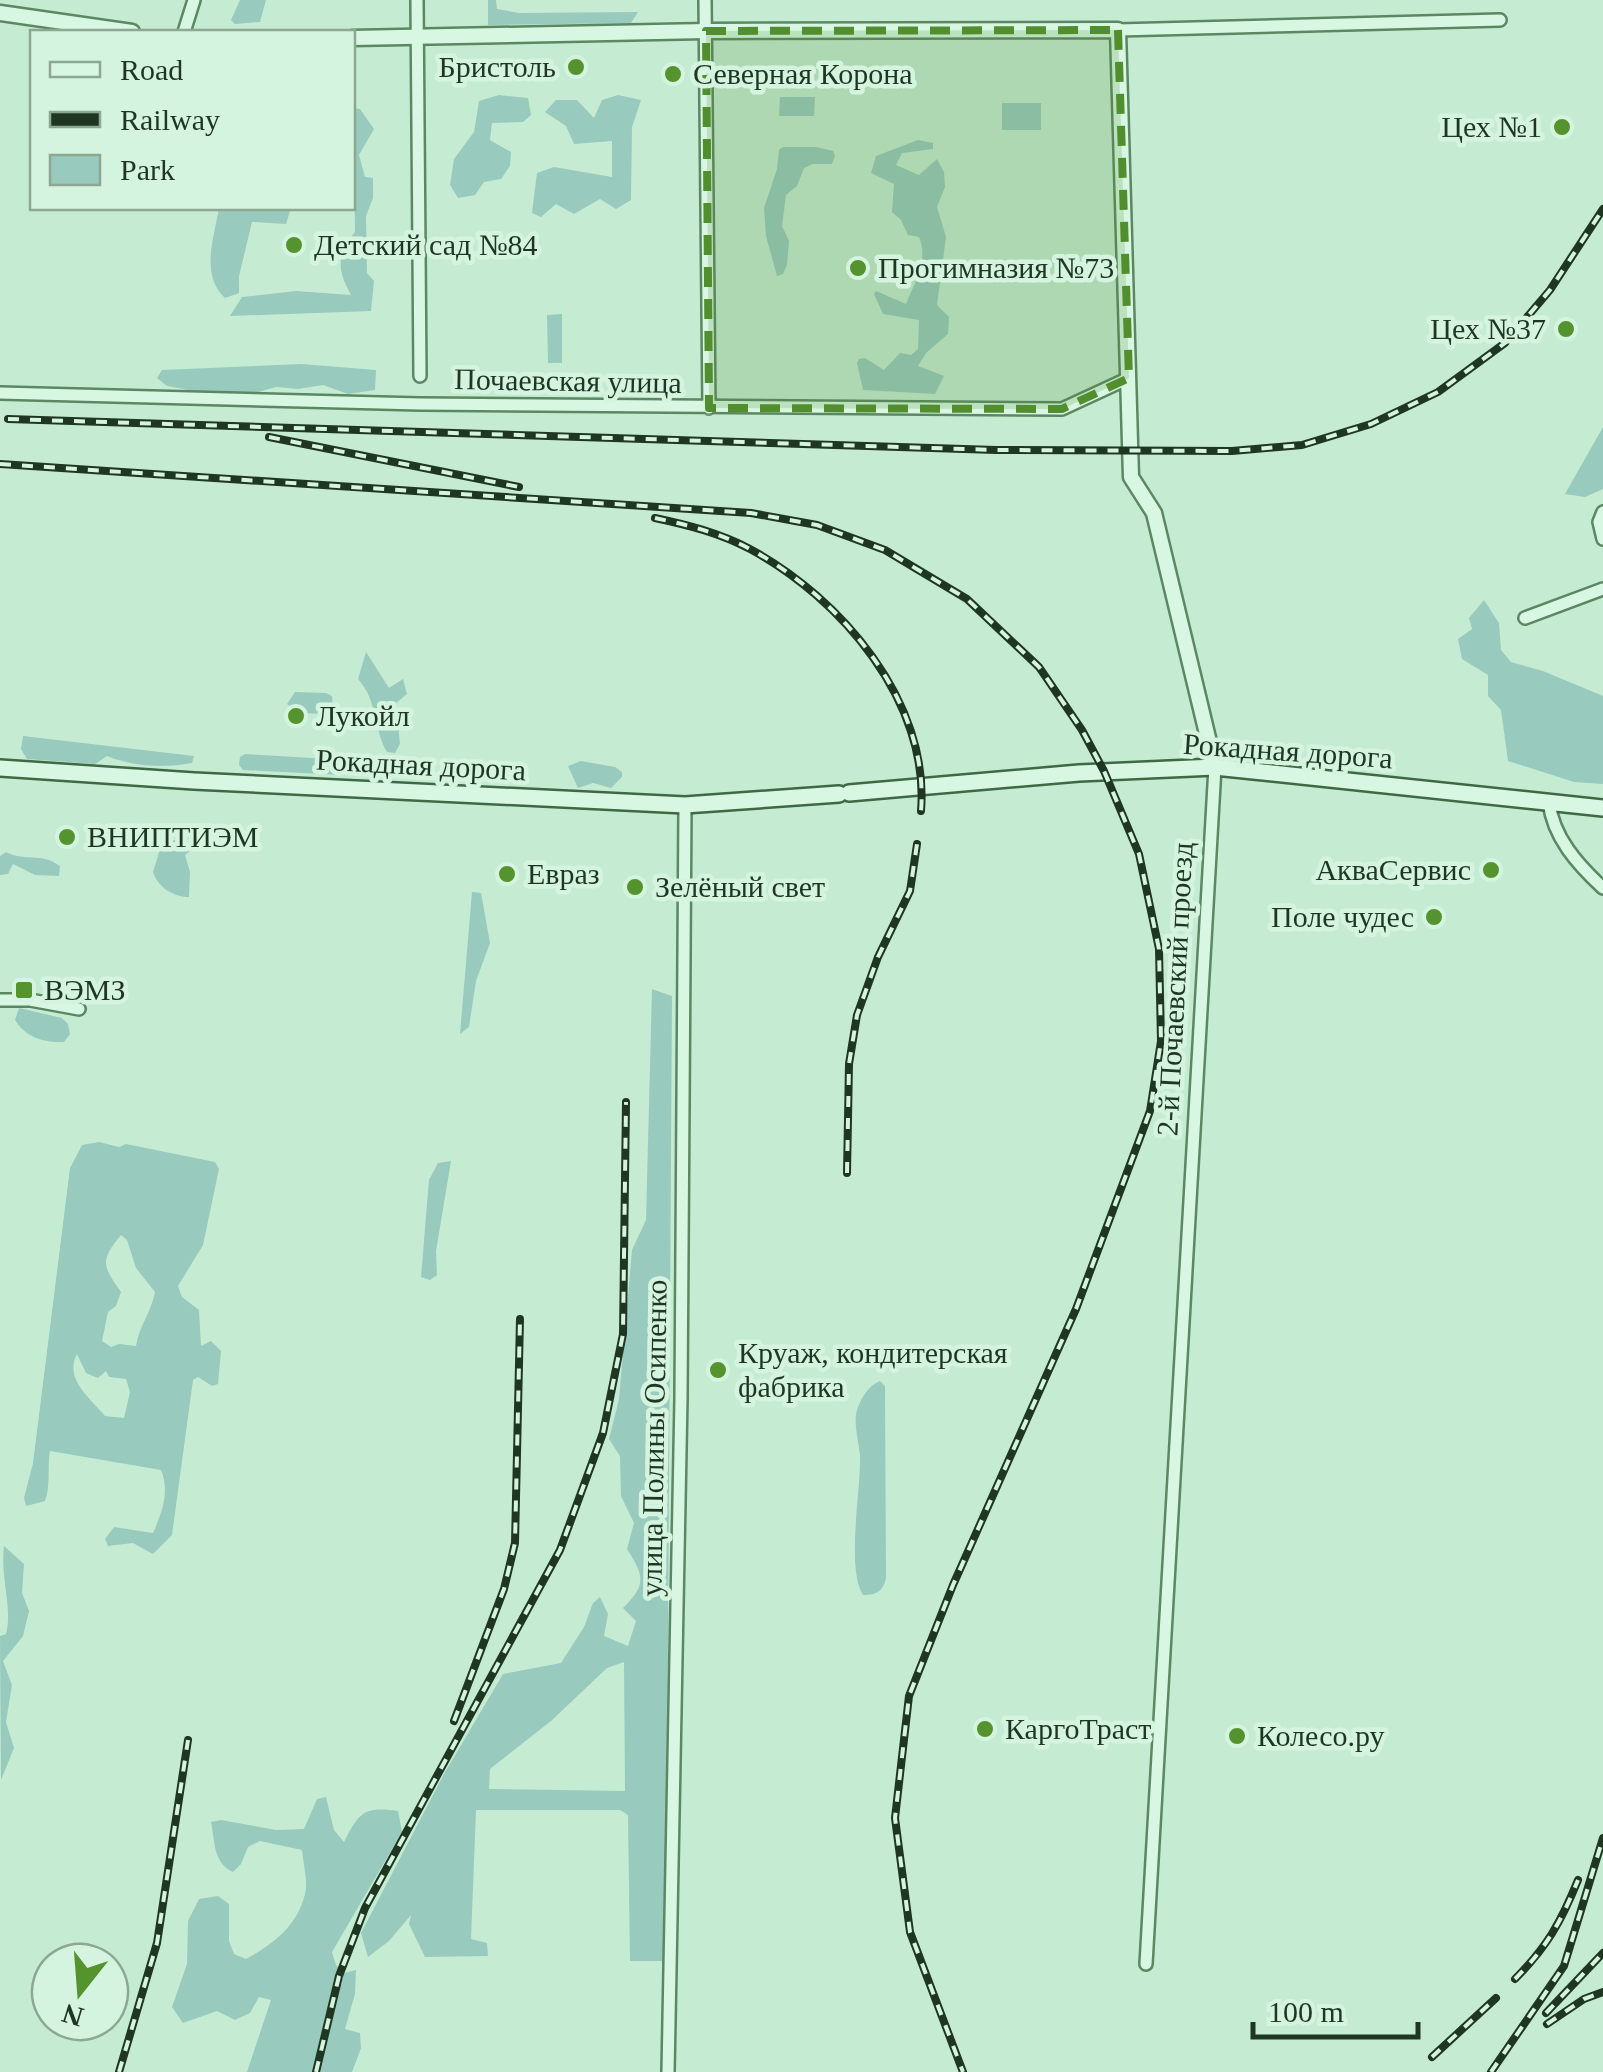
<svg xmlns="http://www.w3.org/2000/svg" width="1603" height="2072" viewBox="0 0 1603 2072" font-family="Georgia,serif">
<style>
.green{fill:#99cabe;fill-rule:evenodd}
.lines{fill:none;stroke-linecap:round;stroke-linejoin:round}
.minor-casing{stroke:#5c8763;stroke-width:16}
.tertiary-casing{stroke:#5c8763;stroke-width:19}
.secondary-casing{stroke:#3f6845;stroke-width:20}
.minor{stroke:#d8f7e3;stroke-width:11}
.tertiary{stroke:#d8f7e3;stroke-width:14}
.secondary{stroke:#d8f7e3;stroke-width:15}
.rail-casing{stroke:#1f3722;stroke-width:8}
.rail{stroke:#d4f4df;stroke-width:4;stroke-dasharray:11;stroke-linecap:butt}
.marked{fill:#518e2d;fill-opacity:0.2;stroke:#518e2d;stroke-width:8;stroke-dasharray:20 12;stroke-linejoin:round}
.poi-dot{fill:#54932e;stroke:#d4f4df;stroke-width:4}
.labels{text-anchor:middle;stroke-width:9;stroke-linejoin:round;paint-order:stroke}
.poi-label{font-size:30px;fill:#1f3722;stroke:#d4f4df;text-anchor:start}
.street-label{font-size:30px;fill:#1f3722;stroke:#d4f4df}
</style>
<rect width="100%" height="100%" fill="#c5ecd2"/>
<path class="green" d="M240 0H266L260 22 235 24 231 20Z
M488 0H496L497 9 519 13 638 12 631 23 488 25Z
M499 95 528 98 531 115 523 122 492 123 490 140 511 152 510 166 501 179 484 182 475 195 458 198 450 185 454 159 474 132 479 101Z
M618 95 641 100 632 127 631 200 616 209 600 199 574 214 556 204 541 217 532 213 537 173 554 167 612 177V141L574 144 566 126 545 112 556 100H577L594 118 602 100Z
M780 97H815L814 116H779Z
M1002 103H1041V130H1002Z
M353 108 360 109 374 129 359 155 365 177 373 178V198L366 216 367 273 374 281 371 311 230 316 242 297 296 291 351 295C337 270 336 255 355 232Z
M918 140 933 143V149L902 153 896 165 919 175 937 159 944 172 945 187 937 207 946 237 937 305 949 317 948 334 926 353 918 366 944 376 935 394 863 390 857 363 859 359 865 358 884 370 900 353 911 355 918 349 919 320 883 314 874 294 876 291 906 304C914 284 929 260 919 237L908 235 901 220 892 212 894 184 871 173 876 156Z
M783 147H816L833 151 835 156 832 164H813L804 168 797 186 786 195 782 226 789 241 787 265 783 274 777 276 766 236 764 208 777 169 779 150Z
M219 208H291L286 224 252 222 239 276V293L225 298C200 275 214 238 219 208Z
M562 314V363H548L547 315Z
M301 364 376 370 375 390 348 394 323 385 298 389 276 387 250 394 205 393 167 386 157 378 162 370Z
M1603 427V489L1585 497 1565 494Z
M1484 600 1499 623 1501 650 1511 662 1543 671 1603 696V784L1574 782 1508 761 1501 710 1488 696V675L1462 659 1458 639 1472 629 1469 618Z
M366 652 389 688 403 679 407 694 396 703 400 744 395 753 387 752C373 728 378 701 358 679Z
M295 692 326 693 332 696 333 707 325 714 300 713 287 704Z
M23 736 194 756 192 763C164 768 134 767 107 756L95 764 27 759 21 749Z
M245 754 361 761 367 766 361 776 243 770 239 765 240 757Z
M581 761 615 767 622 772V777L611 788 593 783 578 788 568 766Z
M174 840 200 848 195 847 185 855 190 872 189 897C173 897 158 887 153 872L160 849Z
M6 852C25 862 41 852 60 866L59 876 35 875 13 864 8 874 0 875V856Z
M472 892 481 893 490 943 476 981 469 1027 460 1034Z
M652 989 672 996 666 1961H630L628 1815 620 1810H476L471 1939 487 1943 488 1956 425 1957 409 1924 411 1915 389 1941 368 1957 361 1933 444 1774 503 1674 561 1663 584 1627 593 1603 600 1597 608 1614 604 1636 628 1646 636 1621 623 1608C646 1585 645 1577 627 1549L634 1523 621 1496 620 1456 609 1439 619 1399 632 1250 646 1220ZM624 1662 625 1791 489 1789 490 1769 551 1721 607 1668Z
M19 1008 62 1018 68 1024 70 1034 64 1042C44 1043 25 1037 15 1020Z
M99 1142 119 1147 126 1144 215 1162 219 1169 203 1245 178 1286 182 1297 199 1310 201 1346 211 1341 221 1351 218 1384 212 1386 198 1377 193 1380 172 1535 153 1554 133 1543 108 1546 105 1539 114 1527 153 1533C162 1512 170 1492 161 1470L50 1451C47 1468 51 1485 45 1501L26 1506 24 1498 33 1463 70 1168 82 1145ZM121 1235 127 1240 136 1268 155 1292C151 1313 139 1326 136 1346L119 1344 111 1347 102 1341 108 1312 116 1306 121 1292C102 1265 100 1261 121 1235ZM77 1354 86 1373 98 1378 106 1371 109 1377 126 1379 130 1392 124 1418 105 1416C89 1397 64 1379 77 1354Z
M451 1161 436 1251 437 1275 430 1280 421 1277 429 1180 438 1163Z
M880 1381 885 1386 886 1578C883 1592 876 1595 863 1595 846 1568 861 1490 860 1456 859 1442 853 1423 857 1410 861 1398 869 1385 880 1381Z
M4 1546 24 1564 22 1593 29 1611 23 1636 3 1661 12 1685 6 1722 14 1748 1 1780 0 1636 6 1634C13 1609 0 1577 4 1546Z
M326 1797 334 1830 344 1842C359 1813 363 1806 398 1811L402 1832 332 1952 336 1965 344 1973 356 1970 355 1994 345 2029 360 2033 361 2048 352 2072H247L271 2000 259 1997 250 2013 235 2020 217 2011 183 2023 172 2007 187 1964 188 1921 199 1899 218 1896 229 1904V1941L234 1954 246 1959C274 1944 300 1924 306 1889 307 1877 303 1862 302 1850L260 1841 248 1847 241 1864 233 1872C213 1863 215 1841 211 1822L221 1820 276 1830 304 1829 317 1799Z"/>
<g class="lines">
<defs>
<path id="minor" d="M417 0 420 376
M705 0 709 408
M1118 30 1500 20
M184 32 194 0
M0 393 420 404 1062 409 1129 378
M1603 512 1599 522 1603 539
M1525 618 1603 589
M1549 802C1553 837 1577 864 1603 888
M0 1000H30L79 1009
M1146 1964 1215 767
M668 2072 681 1398 685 805"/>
<path id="tertiary" d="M0 13 132 32
M352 38 706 31 1118 30 1131 477 1154 513 1215 767"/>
<path id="secondary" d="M0 768 194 781 685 805 839 794
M849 793 1079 773 1215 767 1603 808"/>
</defs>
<use href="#minor" class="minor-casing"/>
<use href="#tertiary" class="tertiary-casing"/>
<use href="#secondary" class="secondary-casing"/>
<use href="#minor" class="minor"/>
<use href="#tertiary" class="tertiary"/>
<use href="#secondary" class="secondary"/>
<defs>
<path id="rail" d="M8 419 996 450 1232 451 1302 445 1371 424 1438 392 1505 343 1550 290 1603 209
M269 437 519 487
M0 464 751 513 817 525 885 550 967 599 1039 667 1082 730 1104 771 1139 854 1159 949 1161 1041 1150 1111 1076 1309 953 1585 909 1696 895 1818 910 1932 963 2072
M655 518C688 525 720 533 750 549 841 598 930 702 921 811
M847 1173 849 1064 857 1015 878 957 910 891 917 844
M454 1721 504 1589 515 1543 520 1319
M1515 1979C1547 1947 1561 1922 1578 1880
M1546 2013 1603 1953
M1547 2024 1584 1999 1603 1992
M1432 2057 1496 1998
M119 2072 157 1943 188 1740
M316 2072 339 1976 365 1908 560 1550 603 1433 623 1334 626 1102
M1491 2072 1564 1966 1603 1838"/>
</defs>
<use href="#rail" class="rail-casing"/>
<use href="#rail" class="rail"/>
</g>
<path class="marked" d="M1118 30 1129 378 1062 409 709 408 706 31Z"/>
<g class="poi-dot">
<circle cx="576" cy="67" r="10"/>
<circle cx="673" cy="74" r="10"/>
<circle cx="1562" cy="127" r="10"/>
<circle cx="294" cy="245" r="10"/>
<circle cx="858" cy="268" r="10"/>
<circle cx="1566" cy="329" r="10"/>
<circle cx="296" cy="716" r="10"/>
<circle cx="67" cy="837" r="10"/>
<circle cx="1491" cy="870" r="10"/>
<circle cx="507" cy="874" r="10"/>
<circle cx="635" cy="887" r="10"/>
<circle cx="1434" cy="917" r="10"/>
<rect x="14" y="980" width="20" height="20" rx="5"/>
<circle cx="718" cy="1370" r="10"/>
<circle cx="985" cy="1729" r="10"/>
<circle cx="1237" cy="1736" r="10"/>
</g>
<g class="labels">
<g class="poi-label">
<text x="556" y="77" text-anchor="end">Бристоль</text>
<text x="693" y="84">Северная Корона</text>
<text x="1542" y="137" text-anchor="end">Цех №1</text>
<text x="314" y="255">Детский сад №84</text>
<text x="878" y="278">Прогимназия №73</text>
<text x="1546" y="339" text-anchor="end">Цех №37</text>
<text x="316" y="726">Лукойл</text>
<text x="87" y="847">ВНИПТИЭМ</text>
<text x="1471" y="880" text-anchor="end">АкваСервис</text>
<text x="527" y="884">Евраз</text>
<text x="655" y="897">Зелёный свет</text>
<text x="1414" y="927" text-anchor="end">Поле чудес</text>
<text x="44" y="1000">ВЭМЗ</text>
<text x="738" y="1363">Круаж, кондитерская<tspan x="738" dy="34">фабрика</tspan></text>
<text x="1005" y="1739">КаргоТраст</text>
<text x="1257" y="1746">Колесо.ру</text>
</g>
<g class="street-label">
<text transform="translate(568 381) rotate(1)" y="10">Почаевская улица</text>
<text transform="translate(1288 751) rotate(4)" y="10">Рокадная дорога</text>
<text transform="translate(421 765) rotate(3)" y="10">Рокадная дорога</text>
<text transform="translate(1175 989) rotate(-87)" y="10">2-й Почаевский проезд</text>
<text transform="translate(654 1438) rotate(-89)" y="10">улица Полины Осипенко</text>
</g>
</g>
<rect x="30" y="30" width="325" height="180" fill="#d4f4df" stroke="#8ca893" stroke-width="2.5"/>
<rect x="50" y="62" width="50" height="15" fill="#d8f7e3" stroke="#8ca893" stroke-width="2.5"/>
<text x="120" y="80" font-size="30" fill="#1f3722">Road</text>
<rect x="50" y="112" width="50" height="15" fill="#1f3722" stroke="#8ca893" stroke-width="2.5"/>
<text x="120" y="130" font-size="30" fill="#1f3722">Railway</text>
<rect x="50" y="155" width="50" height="30" fill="#99cabe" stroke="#8ca893" stroke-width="2.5"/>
<text x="120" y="180" font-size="30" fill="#1f3722">Park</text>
<g transform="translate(80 1992) rotate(197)"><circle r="48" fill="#d4f4df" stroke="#8ca893" stroke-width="2.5"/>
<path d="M0-8L18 38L0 25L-18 38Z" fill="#54932e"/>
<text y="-15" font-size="28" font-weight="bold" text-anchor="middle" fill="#1f3722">N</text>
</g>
<path d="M1253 2022v15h165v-15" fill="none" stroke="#1f3722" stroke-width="5"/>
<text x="1268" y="2022" font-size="30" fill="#1f3722" stroke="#d4f4df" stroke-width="8" paint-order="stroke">100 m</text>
</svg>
